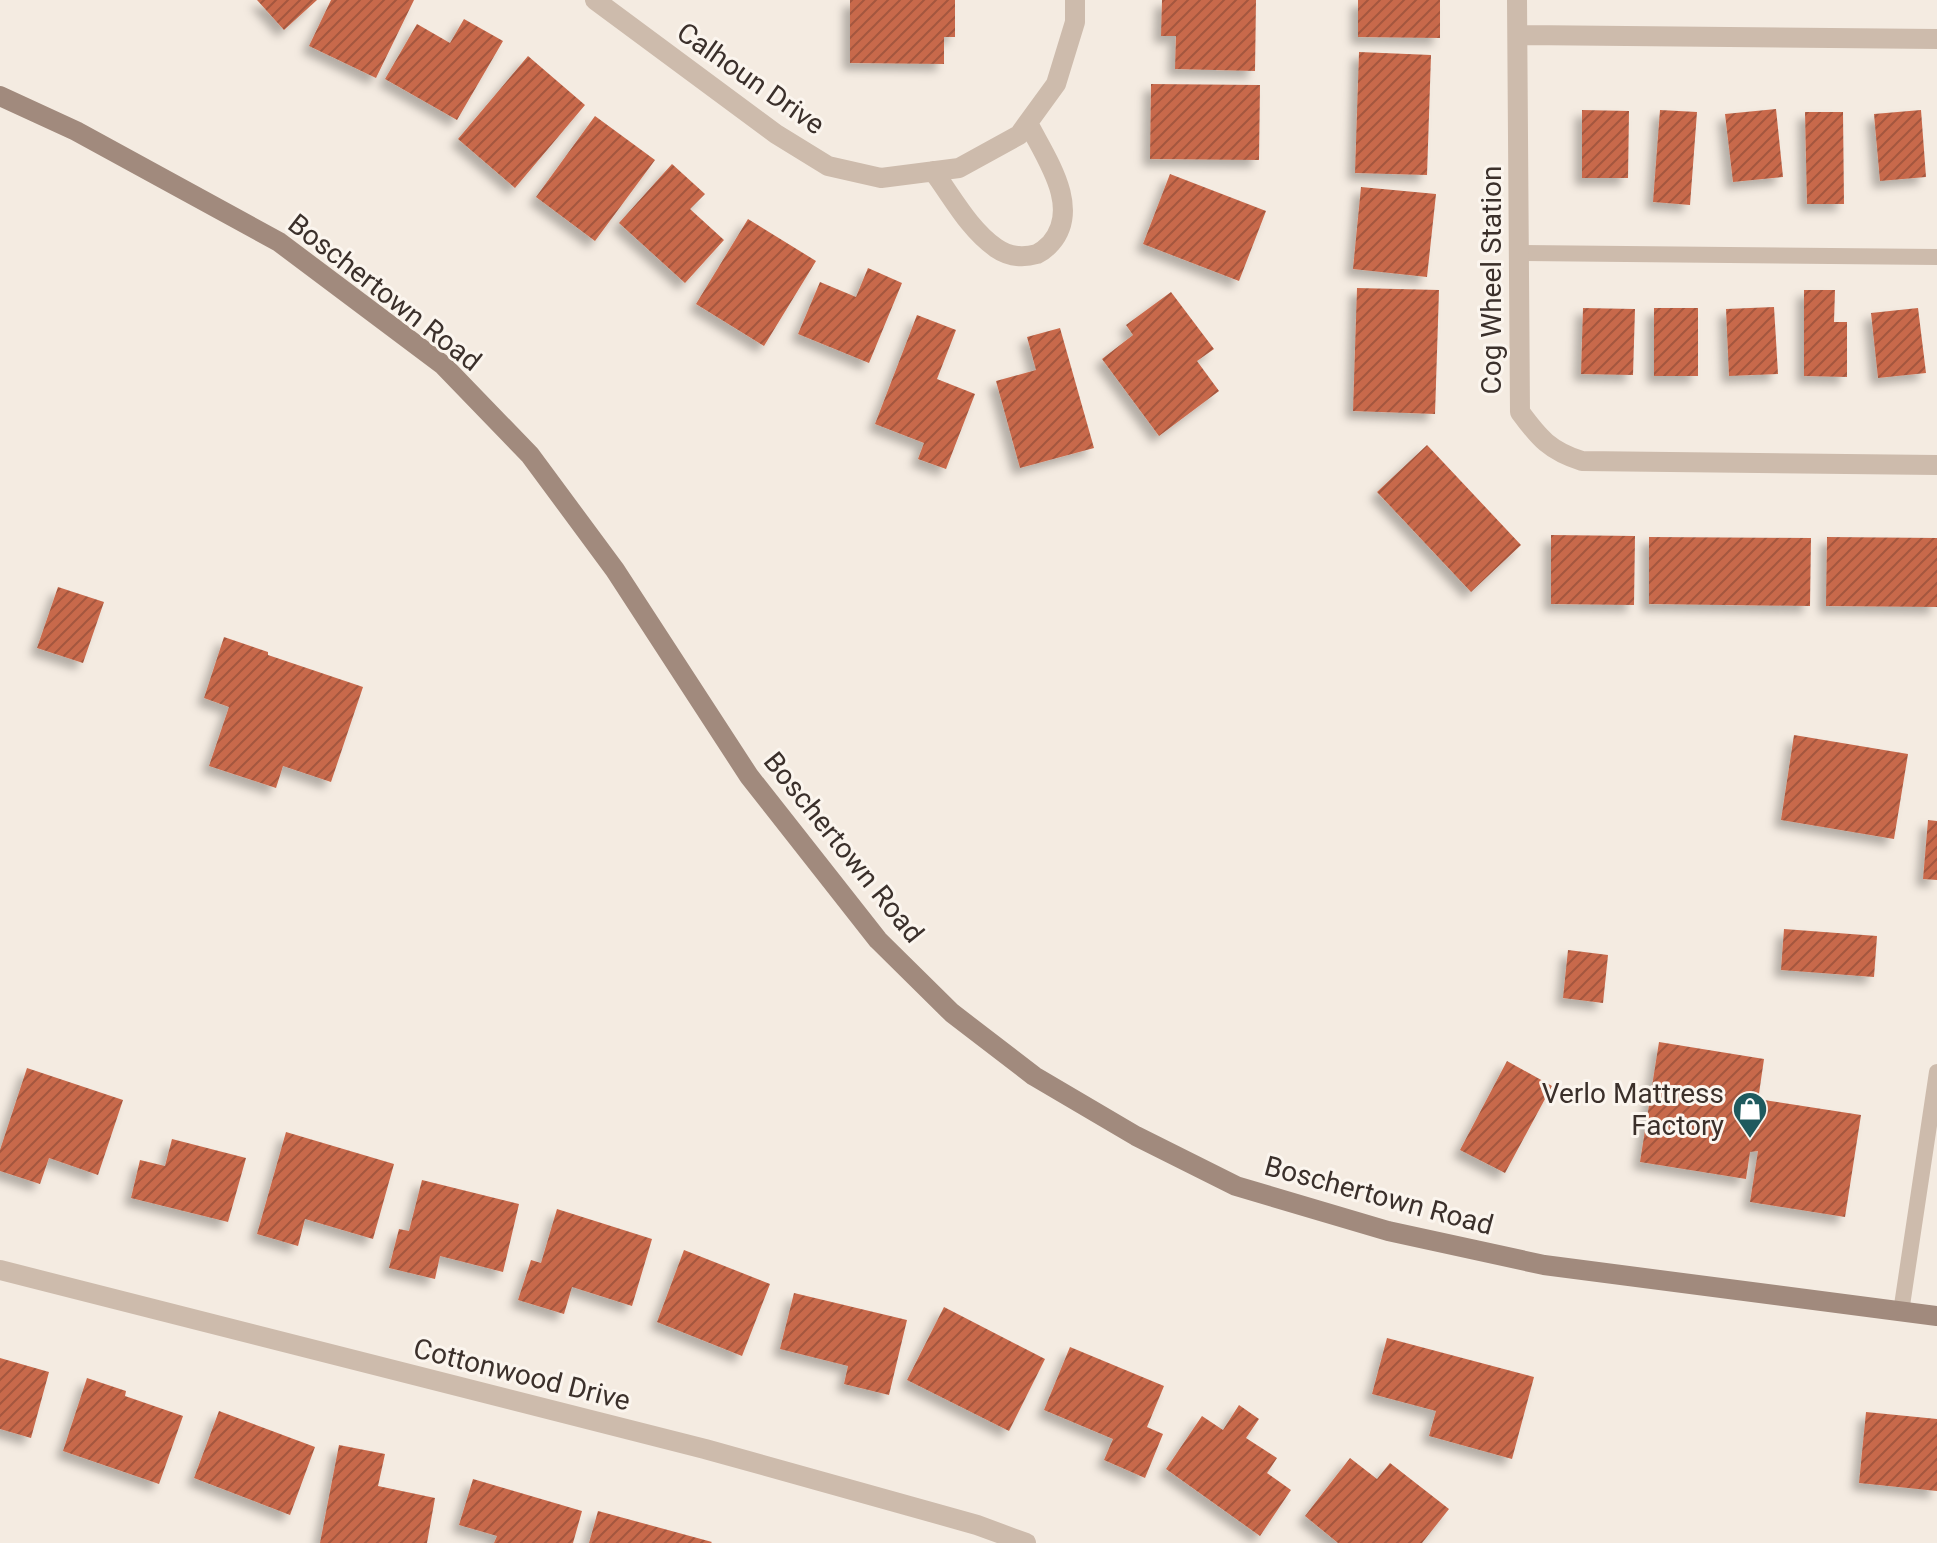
<svg xmlns="http://www.w3.org/2000/svg" width="1937" height="1543" viewBox="0 0 1937 1543" font-family="Roboto,sans-serif">
<style>
.building{fill:url(#building-hatch);filter:url(#shadow)}
.lines{fill:none;stroke-linecap:round;stroke-linejoin:round}
.lane{stroke:#cdbbac;stroke-width:16}
.street{stroke:#cdbbac;stroke-width:20}
.secondary{stroke:#a18a7d;stroke-width:20}
.labels{text-anchor:middle;stroke-width:6;stroke-linejoin:round;paint-order:stroke}
.street-label{font-size:28px;fill:#3b302b;stroke:#fbf5ee}
.poi-label{font-size:28px;fill:#3b302b;stroke:#fbf5ee;text-anchor:end}
</style>
<defs>
<pattern id="building-hatch" width="6" height="6" patternUnits="userSpaceOnUse" patternTransform="scale(2)"><rect width="6" height="6" fill="#c8694b"/><path d="M-1 1l2-2M0 6l6-6M5 7l2-2" fill="none" stroke="#a4573f"/></pattern>
<filter id="shadow"><feDropShadow dx="-7" dy="7" stdDeviation="4" flood-color="#0004"/></filter>
</defs>
<rect width="100%" height="100%" fill="#f4ebe1"/>
<path class="building" d="M257 0H317L284 30Z
M331 0H414L376 78 309 46Z
M850 0H955V37H944V64L850 63Z
M1162 0H1256L1255 71 1175 69 1176 36H1161Z
M1358 0H1440V38L1358 37Z
M464 19 503 41 457 120 385 79 417 24 450 43Z
M1359 52 1431 55 1427 175 1355 173Z
M528 56 585 105 515 188 458 139Z
M1151 84 1260 85 1259 160 1150 159Z
M1776 109 1783 177 1733 182 1725 114Z
M1582 110 1629 111 1628 178H1582Z
M1660 110 1697 112 1690 205 1653 202Z
M1921 110 1926 177 1880 181 1874 114Z
M1805 112H1843L1844 204H1807Z
M595 116 655 160 595 241 536 197Z
M672 164 705 194 690 209 724 240 685 283 619 223Z
M1170 174 1266 211 1239 281 1143 244Z
M1361 187 1436 194 1427 277 1353 269Z
M748 219 816 261 764 346 696 304Z
M868 268 902 283 869 363 798 334 820 282 856 297Z
M1357 288 1439 290 1435 414 1353 411Z
M1804 290H1835L1834 322H1847V377L1804 376Z
M1171 292 1214 349 1197 361 1219 391 1159 436 1102 359 1133 335 1126 325Z
M1774 307 1778 374 1729 376 1726 309Z
M1583 308 1635 309 1633 375 1581 374Z
M1654 308H1698V376H1654Z
M1918 308 1926 373 1878 378 1871 313Z
M917 315 956 330 937 379 975 394 946 469 918 459 924 443 875 424Z
M1060 328 1094 448 1020 468 996 381 1036 370 1027 337Z
M1427 445 1521 545 1471 592 1377 492Z
M1551 535 1635 536 1634 605 1551 604Z
M1649 537 1811 538 1810 606 1649 604Z
M1827 537 1937 538V607L1826 606Z
M58 587 104 602 83 663 37 648Z
M224 637 268 652V655L363 687 331 782 283 766 276 788 209 766 229 707 204 698Z
M1794 735 1908 754 1894 839 1781 820Z
M1928 820 1937 821V880L1923 879Z
M1784 929 1877 936 1874 977 1781 970Z
M1568 950 1608 955 1603 1003 1563 998Z
M1659 1042 1764 1059 1754 1128 1759 1129 1764 1100 1861 1115 1845 1217 1750 1202 1758 1151 1750 1152 1746 1179 1640 1162Z
M1507 1061 1552 1086 1505 1173 1460 1150Z
M27 1068 123 1100 98 1175 49 1158 40 1184 0 1171V1150Z
M286 1132 394 1164 373 1239 305 1219 298 1246 257 1234Z
M172 1139 246 1158 228 1222 131 1198 140 1160 165 1166Z
M422 1180 519 1204 503 1272 440 1256 435 1279 389 1268 399 1229 409 1231Z
M557 1209 652 1239 632 1306 572 1287 564 1314 518 1300 531 1260 541 1263Z
M684 1250 770 1284 742 1356 657 1322Z
M794 1293 907 1320 889 1395 844 1384 848 1366 780 1349Z
M944 1307 1045 1359 1009 1431 907 1380Z
M1387 1338 1534 1377 1512 1459 1429 1436 1436 1411 1372 1394Z
M1070 1347 1164 1386 1147 1427 1163 1434 1145 1478 1104 1460 1113 1439 1044 1410Z
M0 1358 49 1372 31 1438 0 1429Z
M87 1378 126 1391 125 1396 183 1416 159 1484 63 1451Z
M1239 1405 1259 1419 1246 1438 1277 1458 1267 1473 1291 1490 1260 1536 1166 1469 1202 1416 1223 1430Z
M219 1411 315 1447 290 1515 194 1478Z
M1866 1412 1937 1419V1491L1859 1483Z
M339 1445 385 1454 378 1486 435 1498 427 1543H320Z
M1350 1458 1377 1479 1390 1463 1449 1509 1422 1543H1338L1305 1516Z
M473 1479 582 1511 573 1543H494L497 1536 459 1525Z
M598 1511 712 1542 711 1543H589Z"/>
<g class="lines">
<path class="lane" d="M1519 253 1937 257
M1901 1312 1937 1072"/>
<path class="street" d="M595 0 776 134 828 166 881 178 959 168 1019 135 1056 84 1075 22V0
M1517 0 1520 412C1539 438 1550 451 1582 461L1937 465
M1518 35 1937 39
M933 171C953 198 969 229 996 248 1009 257 1023 258 1037 254 1044 251 1046 248 1051 243 1082 207 1045 157 1028 123
M0 1270 705 1449 977 1525 1026 1543"/>
<path class="secondary" d="M0 96 76 131 279 242 443 365 530 455 615 570 749 776 878 940 952 1013 1034 1076 1136 1136 1236 1186 1388 1231 1544 1265 1937 1316"/>
</g>
<defs>
<symbol id="shop-pin" viewBox="-11 -11 22 30"><path d="M0 17L-7.5 6A9.5 9.5 0 1 1 7.5 6Z" fill="#1f5a5e" stroke="#fbf5ee"/><path d="M-5-2.5h2.3a2.7 3.5 0 0 1 5.4 0H5L5.5 6h-11ZM-1.5-2.5h3a1.5 2.3 0 0 0-3 0Z" fill="#fff"/></symbol>
</defs>
<g fill-rule="evenodd">
<use href="#shop-pin" x="1730" y="1089" width="40" height="54"/>
</g>
<g class="labels">
<g class="street-label">
<text transform="translate(751 78) rotate(35)" y="10">Calhoun Drive</text>
<text transform="translate(1491 280) rotate(-90)" y="10">Cog Wheel Station</text>
<text transform="translate(385 292) rotate(38)" y="10">Boschertown Road</text>
<text transform="translate(844 847) rotate(51)" y="10">Boschertown Road</text>
<text transform="translate(1379 1195) rotate(15)" y="10">Boschertown Road</text>
<text transform="translate(522 1374) rotate(14)" y="10">Cottonwood Drive</text>
</g>
<g class="poi-label">
<text x="1724" y="1103">Verlo Mattress<tspan x="1724" dy="32">Factory</tspan></text>
</g>
</g>
</svg>
